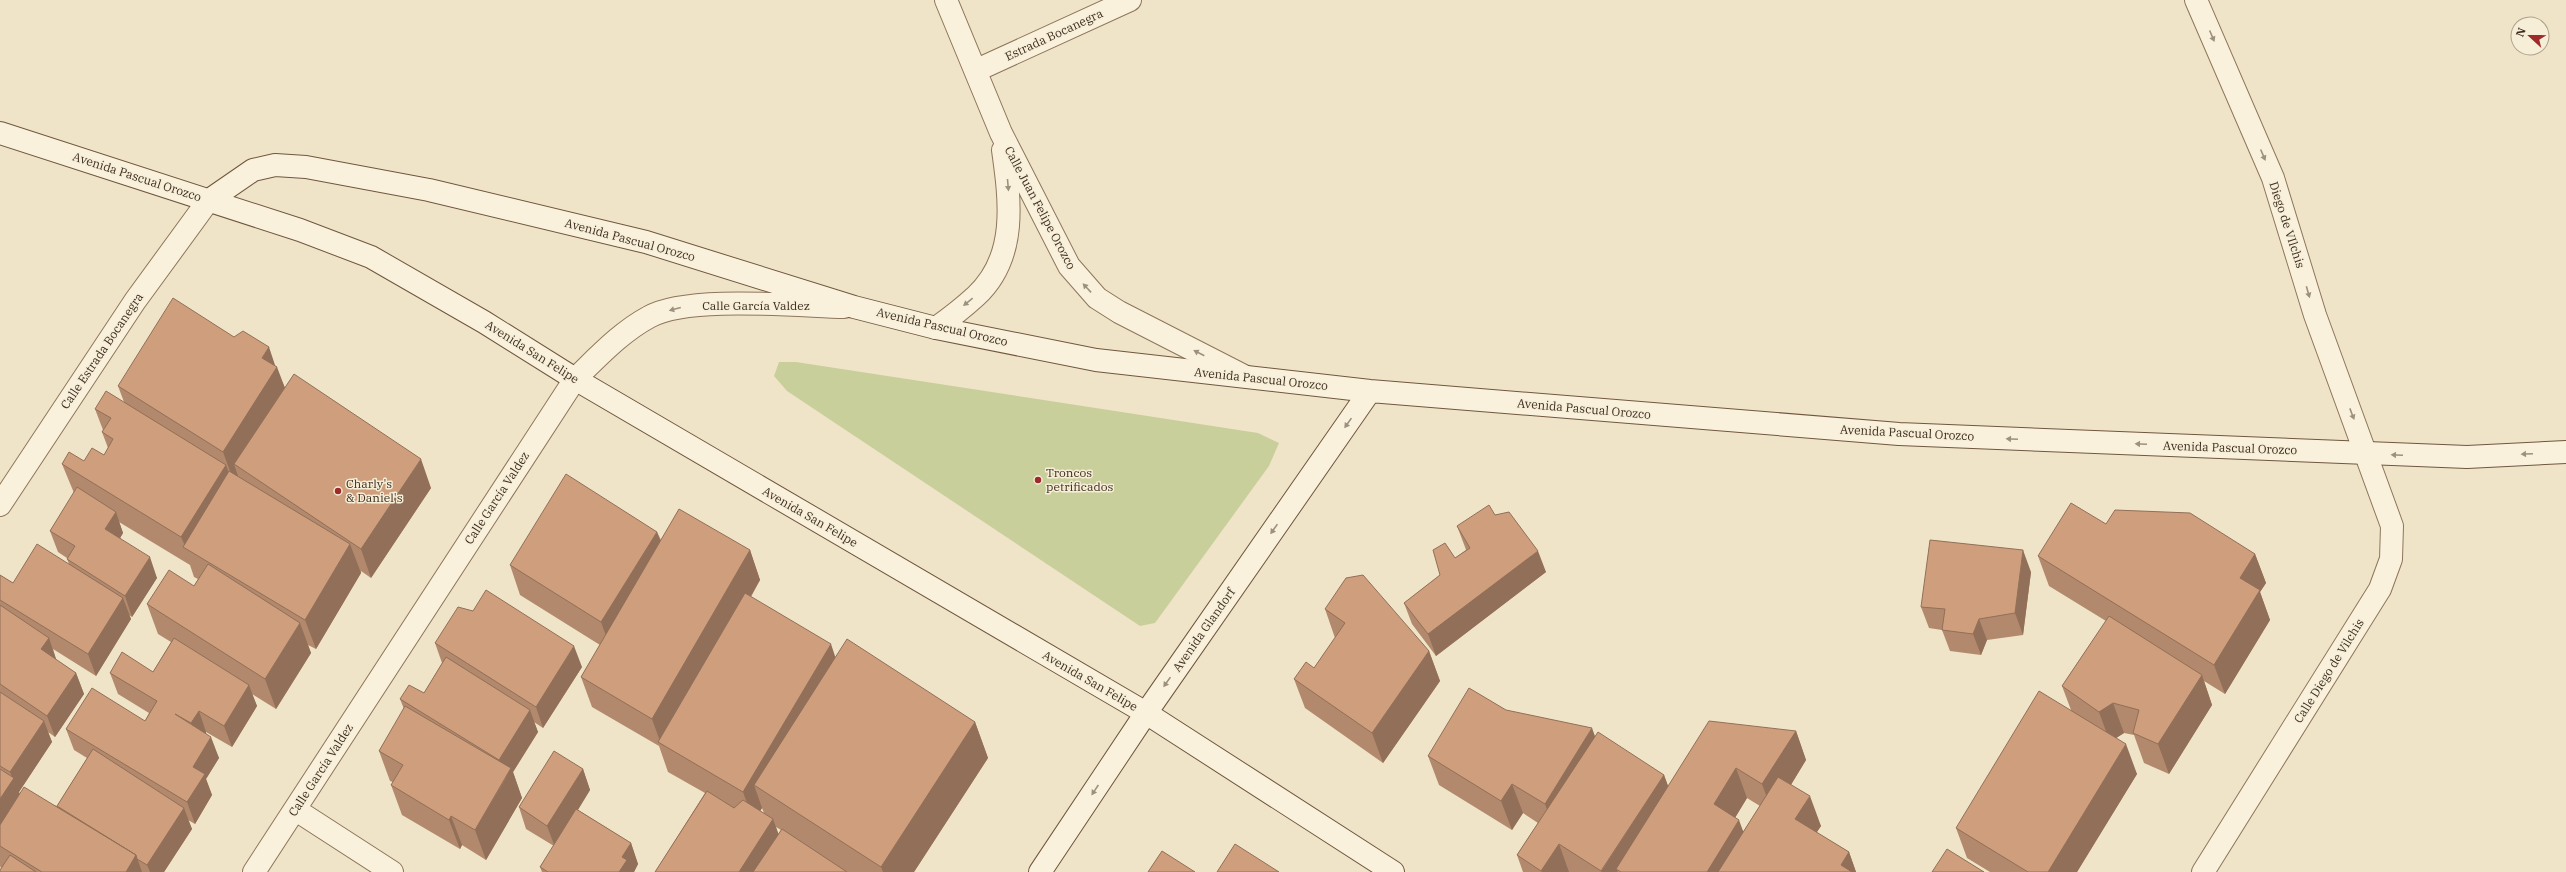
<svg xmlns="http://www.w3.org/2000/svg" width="2566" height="872" viewBox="0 0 2566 872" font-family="'IBM Plex Serif',serif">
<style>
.green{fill:#c9cf9b}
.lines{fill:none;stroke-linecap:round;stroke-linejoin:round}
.minor-casing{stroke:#8d765c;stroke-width:24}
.secondary-casing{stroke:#6f573f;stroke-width:24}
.minor{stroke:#faf1dc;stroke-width:22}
.secondary{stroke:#faf1dc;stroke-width:22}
.wall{fill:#b2896c;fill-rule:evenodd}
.shaded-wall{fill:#916f58}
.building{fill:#cf9f7d;stroke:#916f58}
.oneway{fill:#9c907e}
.poi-dot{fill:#9e2a2b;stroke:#f7eed8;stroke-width:1.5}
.labels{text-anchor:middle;stroke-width:3;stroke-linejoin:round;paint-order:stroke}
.street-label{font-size:12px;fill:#3d2e20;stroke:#f7eed8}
.poi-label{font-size:12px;fill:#3d2e20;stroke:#f7eed8;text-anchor:start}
</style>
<rect width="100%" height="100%" fill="#f0e4c8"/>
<path class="green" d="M779 362H796L1258 433 1279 443 1269 466 1155 623 1140 626 787 391 774 376Z"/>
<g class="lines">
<defs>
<path id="minor" d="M946 0 1001 133 1069 266 1097 298 1119 312 1244 376
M2196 0 2273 178 2315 315 2392 526 2391 559 2380 589 2203 872
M977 70 1130 0
M936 328C950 318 964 307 976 296 1018 257 1010 200 1003 150
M0 505 135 301 208 201
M296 810 392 872
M254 872 575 379C598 357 621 332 649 317 686 295 799 306 844 307"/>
<path id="secondary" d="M0 133 300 230 371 257 484 322 575 379 1146 713 1393 872
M208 201 253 170 275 165 306 167 429 190 646 242 854 307 936 328 1096 360 1370 391 1899 434 2467 457 2566 452
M1040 872 1146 713 1370 391"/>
</defs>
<use href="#minor" class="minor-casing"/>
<use href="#secondary" class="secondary-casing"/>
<use href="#minor" class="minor"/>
<use href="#secondary" class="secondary"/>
</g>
<path class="wall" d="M275 366 285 388 431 488 371 578 361 571V573L316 649 308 645 311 653 276 709 252 694 257 706 232 747 206 732V733L219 758 206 779 212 795 195 824 188 820 192 829 164 872H0L1 868 0 866V575L13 583 69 564 67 559V558L58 552 50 531 74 493 62 464 84 461 104 455 108 448 102 432 103 430 95 409 124 402 118 386ZM119 522 190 565 194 577 198 579 194 586 147 604 158 634 171 642 153 672 110 673 118 694 149 713 145 721 66 729 74 750 87 758 57 806 20 794 19 792 52 742 48 732 55 737 84 694 76 673 56 660V659L53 649 96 676 131 619 129 615 132 617 157 578 120 538 123 533Z
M1495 515 1546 572 1436 656 1412 624 1404 603 1440 575 1455 558 1466 550 1465 547 1457 526Z
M2106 524 2255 554 2266 583 2260 592 2270 620 2225 694 2204 681 2212 705 2169 774 2144 763 2134 735 2124 733 2116 738 2137 774 2077 872H1990L1967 858 1956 828 2071 710 2062 686 2106 621 2049 586 2038 556Z
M657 532 661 540 750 550 760 580 751 597 835 657 975 722 988 758 914 872H655L705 793 668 772 659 746 592 707 581 677 600 645 520 595 510 565ZM762 808 764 813 760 811ZM776 827 781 830 778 834Z
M2031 572 2023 635 1987 640 1981 655 1950 651 1942 630 1929 628 1921 607Z
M1325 609 1429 651 1440 681 1383 763 1305 708 1294 679 1314 668 1335 638Z
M435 643 582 667 543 728 534 722 538 732 513 772 522 798 486 860 462 845 460 849 402 815 391 785 393 782 390 781 379 751 404 709 400 699 424 693 442 663Z
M1506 710 1595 737 1664 775 1668 786 1796 731 1806 760 1791 785 1821 826 1816 832 1849 852 1856 872H1523L1517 855 1538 823 1523 813 1512 830 1439 785 1428 756ZM1747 798 1760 806 1743 832 1735 818Z
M583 769 590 790 578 810 631 843 638 864 634 872H542L540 867 554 846 526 829 519 807Z"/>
<path class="shaded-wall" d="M269 347 276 368 277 367 288 396 234 464 238 476 234 482 223 452 262 358Z
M421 459 431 488 371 578 361 549Z
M226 465 237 494 186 548 181 537Z
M116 512 123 533 113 550 105 529Z
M657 532 668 561 612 652 601 622Z
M350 544 361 573 316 649 305 620Z
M750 550 760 580 664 746 661 744 652 719Z
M2023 550 2031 572 2023 635 2015 613Z
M1538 551 1546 572 1436 656 1428 634Z
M2255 554 2266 583 2260 592 2270 620 2225 694 2214 665 2240 578Z
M150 557 157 578 132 617 125 596Z
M123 598 131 619 96 676 88 654Z
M1979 619 1987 640 1981 655 1973 634Z
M300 623 311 653 276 709 265 679Z
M49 638 56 659 49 671 41 649Z
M831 644 841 674 754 785 762 808 754 822 743 792Z
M574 646 582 667 543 728 536 707Z
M1429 651 1440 681 1383 763 1372 733Z
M76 673 84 694 55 737 47 716Z
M2202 675 2212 705 2169 774 2158 744Z
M249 685 257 706 232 747 224 726Z
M2113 703 2124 733 2110 742 2099 712Z
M530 710 538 732 513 772 522 798 486 860 475 830 506 778 499 760Z
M199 711 206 732 199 744 191 723Z
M44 721 52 742 19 792 21 799 0 832V799L13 779 10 772Z
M975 722 988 758 914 872H883L881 867Z
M1592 728 1603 758 1556 834 1545 804Z
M1796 731 1806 760 1773 814 1762 784Z
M211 737 219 758 206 779 212 795 195 824 187 802 193 767Z
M2126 744 2137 774 2077 872H2048Z
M1736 768 1747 798 1725 834 1714 804Z
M583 769 590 790 555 847 547 826Z
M1664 775 1675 805 1616 869 1618 872H1601Z
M1512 784 1523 813 1512 830 1501 801Z
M1810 796 1821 826 1806 849 1795 819Z
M184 808 192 829 164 872H150L147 865Z
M451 816 462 845 460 849 449 820Z
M773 819 784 849 769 872H739Z
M1739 820 1750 850 1736 872H1707Z
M631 843 638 864 634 872H619L622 857Z
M1559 844 1569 872H1542L1541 871Z
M1849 852 1856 872H1844L1841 865Z
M136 855 142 872H126Z"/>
<path class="building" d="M173 298 234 337 243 331 269 347 262 358 277 367 223 452 118 386Z
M294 374 421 459 361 549 234 464Z
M106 391 226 465 181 537 62 464 69 452 84 461 92 448 104 455 113 439 102 432 111 418 95 409Z
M229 471 350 544 305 620 183 547Z
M566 474 657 532 601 622 510 565Z
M77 487 116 512 105 529 150 557 125 596 67 559 75 546 50 531Z
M2071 503 2106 524 2115 510 2190 513 2255 554 2240 578 2260 590 2214 665 2038 556Z
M1489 505 1495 515 1509 512 1538 551 1428 634 1404 603 1440 575 1433 550 1445 543 1455 558 1470 548 1457 526Z
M679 509 750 550 652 719 581 677Z
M1930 540 2023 550 2015 613 1979 619 1973 634 1942 630 1945 609 1921 607Z
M37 544 123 598 88 654 0 600V575L13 583Z
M208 564 300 623 265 679 147 604 169 570 194 586Z
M1363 575 1429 651 1372 733 1294 679 1306 662 1314 668 1345 623 1325 609 1346 578Z
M486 590 574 646 536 707 435 643 458 607 473 611Z
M745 593 831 644 743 792 658 742Z
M0 605 49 638 41 649 76 673 47 716 0 684Z
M2109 616 2202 675 2158 744 2133 733 2139 710 2113 703 2099 712 2062 686Z
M174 638 249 685 224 726 199 711 191 723 175 714 211 737 193 767 205 774 187 802 66 729 92 688 145 721 157 701 110 673 122 652 153 672Z
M847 639 975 722 881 867 754 785Z
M446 657 530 710 499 760 400 699 409 685 424 693Z
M1469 688 1506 710 1592 728 1545 804 1512 784 1501 801 1428 756Z
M2039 691 2126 744 2048 872H2028L1956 828Z
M0 692 44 721 10 772 0 766Z
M405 706 511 768 475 830 451 816 449 820 391 785 403 765 379 751Z
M1709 721 1796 731 1762 784 1736 768 1714 804 1739 820 1707 872H1621L1616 869Z
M1598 732 1664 775 1601 871 1559 844 1541 871 1517 855Z
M93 749 184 808 147 865 137 859 136 855 57 806Z
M554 751 583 769 547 826 519 807Z
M0 769 14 778 0 799Z
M1778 777 1810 796 1795 819 1849 852 1841 865 1852 872H1718Z
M24 787 136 855 126 872H42L0 846V825Z
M707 791 734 808 743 800 773 819 739 872H655Z
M576 809 631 843 622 857 627 860 619 872H548L540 867Z
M782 829 847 872H753Z
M1235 844 1279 872H1217Z
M1947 849 1984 872H1932Z
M1162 851 1195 872H1148Z
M10 855 36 872H0V870Z"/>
<defs><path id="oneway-solid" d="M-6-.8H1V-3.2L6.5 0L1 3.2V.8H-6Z"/></defs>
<g class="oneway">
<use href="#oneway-solid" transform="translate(2212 36) rotate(67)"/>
<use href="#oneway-solid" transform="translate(2263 155) rotate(67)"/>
<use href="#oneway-solid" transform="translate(1008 185) rotate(85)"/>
<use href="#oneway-solid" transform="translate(1087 288) rotate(-133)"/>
<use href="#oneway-solid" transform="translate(2308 292) rotate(74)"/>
<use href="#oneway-solid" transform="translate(968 302) rotate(141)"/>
<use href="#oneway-solid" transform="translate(675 309) rotate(165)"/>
<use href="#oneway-solid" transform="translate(1199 353) rotate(-153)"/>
<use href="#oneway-solid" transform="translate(2352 414) rotate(69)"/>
<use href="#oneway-solid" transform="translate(1348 423) rotate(125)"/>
<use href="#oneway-solid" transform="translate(2012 439) rotate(-178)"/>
<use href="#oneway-solid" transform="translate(2141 444) rotate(-178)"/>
<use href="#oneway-solid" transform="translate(2527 454) rotate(177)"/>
<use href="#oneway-solid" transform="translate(2397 455) rotate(-178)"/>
<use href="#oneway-solid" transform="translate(1274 529) rotate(125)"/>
<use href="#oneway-solid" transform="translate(1167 682) rotate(125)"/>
<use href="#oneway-solid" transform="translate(1095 790) rotate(124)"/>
</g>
<g class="poi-dot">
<circle cx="1038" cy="480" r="4"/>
<circle cx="338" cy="491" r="4"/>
</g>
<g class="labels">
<g class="street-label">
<text transform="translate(1054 35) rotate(-25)" y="4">Estrada Bocanegra</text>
<text transform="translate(137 177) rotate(18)" y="4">Avenida Pascual Orozco</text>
<text transform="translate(1040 208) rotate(62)" y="4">Calle Juan Felipe Orozco</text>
<text transform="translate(2287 225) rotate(72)" y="4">Diego de VIlchis</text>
<text transform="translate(630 240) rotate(15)" y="4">Avenida Pascual Orozco</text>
<text x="756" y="310">Calle García Valdez</text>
<text transform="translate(942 327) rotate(13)" y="4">Avenida Pascual Orozco</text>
<text transform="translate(102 351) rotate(-56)" y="4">Calle Estrada Bocanegra</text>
<text transform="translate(532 352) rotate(32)" y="4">Avenida San Felipe</text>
<text transform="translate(1261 379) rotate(6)" y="4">Avenida Pascual Orozco</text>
<text transform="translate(1584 409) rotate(5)" y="4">Avenida Pascual Orozco</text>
<text transform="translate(1907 433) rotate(3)" y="4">Avenida Pascual Orozco</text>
<text transform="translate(2230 448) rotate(2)" y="4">Avenida Pascual Orozco</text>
<text transform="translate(497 498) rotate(-57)" y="4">Calle García Valdez</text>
<text transform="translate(810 517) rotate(30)" y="4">Avenida San Felipe</text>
<text transform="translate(1204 630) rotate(-55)" y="4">Avenida Glandorf</text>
<text transform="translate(2329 671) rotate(-58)" y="4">Calle Diego de Vilchis</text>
<text transform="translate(1090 681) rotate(30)" y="4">Avenida San Felipe</text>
<text transform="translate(321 770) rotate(-57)" y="4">Calle García Valdez</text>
</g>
<g class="poi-label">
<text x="1046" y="477">Troncos<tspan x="1046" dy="14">petrificados</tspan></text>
<text x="346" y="488">Charly's<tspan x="346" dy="14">&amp; Daniel's</tspan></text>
</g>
</g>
<g transform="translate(2530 36) rotate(292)"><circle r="19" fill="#f7eed8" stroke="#ada18e"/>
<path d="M0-3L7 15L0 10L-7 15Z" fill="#9e2a2b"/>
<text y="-6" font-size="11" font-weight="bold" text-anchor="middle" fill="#3d2e20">N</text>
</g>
</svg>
